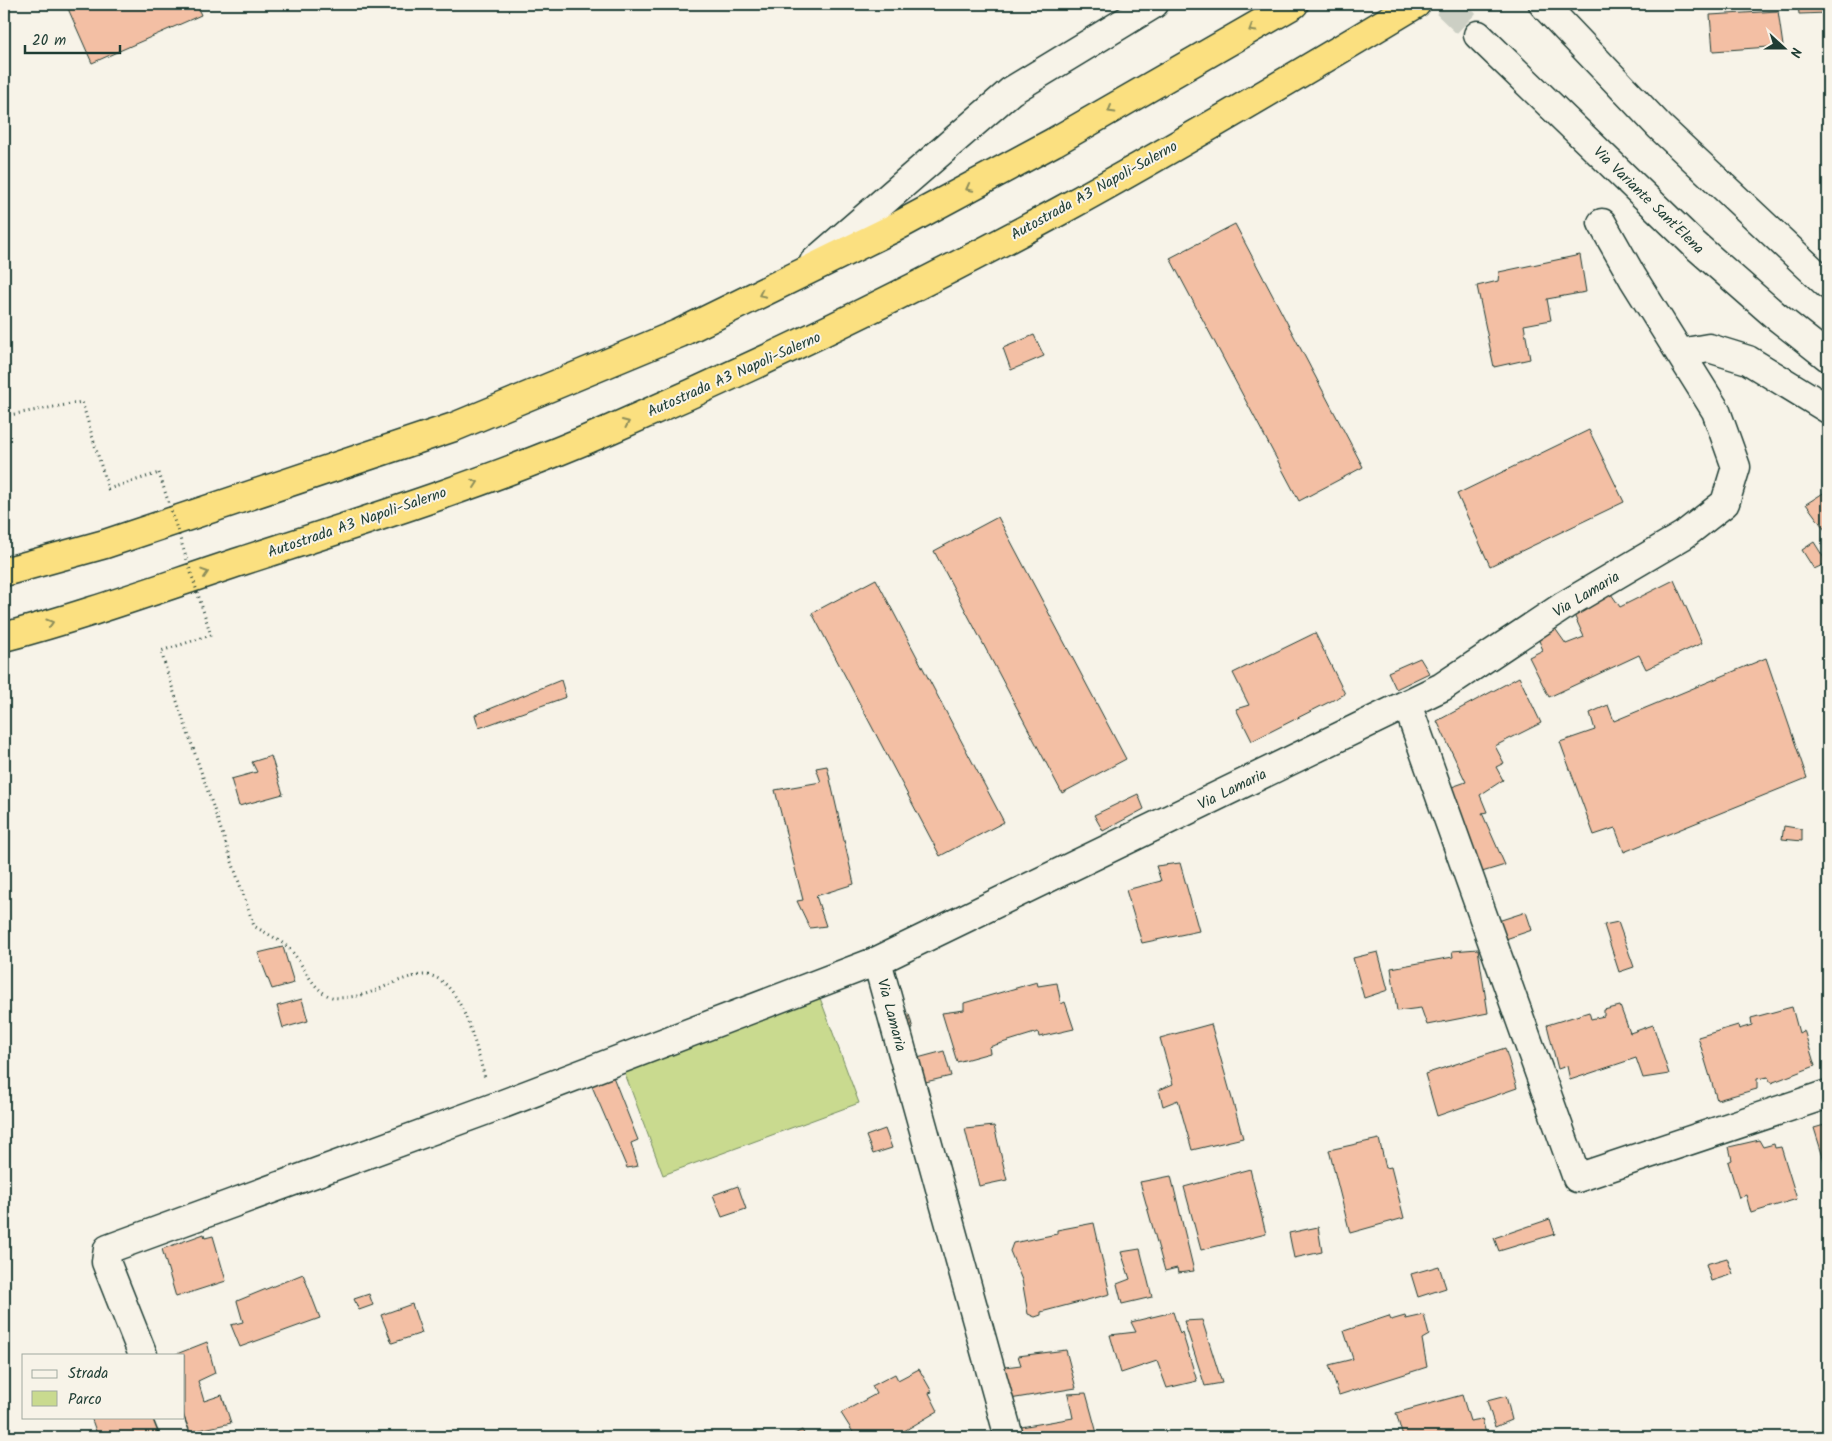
<svg xmlns="http://www.w3.org/2000/svg" width="1832" height="1441" viewBox="0 0 1832 1441" font-family="Kalam,sans-serif">
<style>
.green{fill:#c9da8f;stroke:#748c62}
.building{fill:#f3bfa4;stroke:#1f3d34}
.lines{fill:none;stroke-linecap:round;stroke-linejoin:round}
.minor-tunnel{stroke:#cccfc4;stroke-width:28;stroke-dasharray:28 14;stroke-linecap:butt}
.minor-casing{stroke:#1f3d34;stroke-width:31}
.highway-casing{stroke:#1f3d34;stroke-width:31}
.path{stroke:#1f3d34;stroke-width:3;stroke-dasharray:1 4;stroke-linecap:butt}
.minor{stroke:#f7f3e8;stroke-width:28}
.highway{stroke:#fbe080;stroke-width:28}
.path-bridge{stroke:#1f3d34;stroke-width:3;stroke-dasharray:1 4;stroke-linecap:butt}
.oneway{stroke:#8d8e5a}
.labels{text-anchor:middle;stroke-width:4;stroke-linejoin:round;paint-order:stroke}
.street-label{font-size:15px;fill:#1f3d34;stroke:#f7f3e8}
</style>
<rect width="100%" height="100%" fill="#f7f3e8"/>
<filter id="ink" filterUnits="userSpaceOnUse"><feTurbulence type="fractalNoise" baseFrequency=".02" numOctaves="2"/><feDisplacementMap in="SourceGraphic" scale="10" xChannelSelector="R" yChannelSelector="G"/><feConvolveMatrix kernelMatrix="1 2 1 2 8 2 1 2 1" color-interpolation-filters="sRGB"/></filter>
<g filter="url(#ink)">
<path class="green" d="M820 998 859 1103 663 1175 624 1071Z"/>
<path class="building" d="M66 4H196L201 15 92 63Z
M1798 4H1828V13L1799 14Z
M1778 11 1783 46 1713 51 1710 15Z
M1235 224 1363 467 1299 501 1170 258Z
M1580 255 1586 292 1547 299 1551 320 1524 325 1530 359 1494 367 1477 286 1498 281 1499 272Z
M1034 335 1044 356 1011 370 1003 348Z
M1589 430 1624 502 1490 566 1457 494Z
M1828 490V534L1806 504Z
M998 517 1126 759 1062 793 934 551Z
M1814 542 1827 563 1814 569 1802 550Z
M876 579 1004 822 940 856 812 613Z
M1674 580 1702 643 1646 669 1639 655 1549 697 1529 657 1543 650 1537 636 1554 627 1566 644 1584 637 1571 608 1609 591 1620 607Z
M1315 633 1345 694 1252 741 1236 709 1249 705 1233 673Z
M1420 658 1429 673 1396 689 1388 672Z
M1766 658 1807 778 1624 852 1615 828 1594 835 1560 742 1595 730 1590 713 1608 705 1614 721Z
M1519 677 1541 723 1495 746 1504 763 1496 767 1503 780 1480 795 1487 812 1482 813 1505 865 1482 872 1463 819 1459 821 1446 789 1466 782 1437 721Z
M561 680 566 697 479 728 475 715Z
M271 756 283 794 239 806 231 779 257 772 252 762Z
M827 766 854 884 816 896 826 926 810 928 797 901 803 900 775 790 821 782 816 768Z
M1138 794 1144 809 1103 831 1094 815Z
M1784 826 1802 829V841L1782 839Z
M1180 863 1199 931 1142 943 1126 890 1161 881 1156 866Z
M1526 912 1532 930 1497 942 1492 923Z
M1618 922 1634 967 1619 972 1604 925Z
M283 947 294 983 272 989 258 953Z
M1478 949 1488 1013 1427 1025 1421 1008 1397 1011 1391 968 1453 957 1452 951Z
M1378 952 1388 990 1364 998 1353 958Z
M1037 982 1038 986 1057 983 1061 1004 1065 1002 1074 1029 1039 1037 1038 1032 989 1047 990 1053 957 1062 942 1013 964 1010V1003Z
M302 999 308 1021 283 1028 277 1006Z
M1620 1006 1630 1033 1653 1025 1669 1074 1643 1078 1636 1058 1570 1080 1567 1066 1558 1069 1547 1025 1589 1012 1591 1019 1604 1016V1010Z
M1792 1007 1799 1033 1804 1030 1815 1066 1771 1083 1768 1077 1757 1079V1089L1717 1100 1698 1037 1738 1025 1739 1029 1752 1025 1751 1018Z
M909 1014 913 1029 902 1033 897 1017Z
M1211 1024 1243 1138 1192 1150 1178 1100 1163 1106 1159 1090 1173 1084 1160 1038Z
M1505 1048 1517 1088 1437 1116 1425 1074Z
M944 1051 951 1076 917 1084 910 1060Z
M610 1069 638 1140 631 1143 638 1166 627 1168 588 1077Z
M1828 1124V1173L1814 1128Z
M994 1126 1007 1180 979 1186 965 1129Z
M885 1129 892 1148 873 1154 866 1136Z
M1379 1139 1386 1168 1391 1167 1404 1218 1350 1233 1329 1150Z
M1759 1140 1763 1147 1774 1144 1775 1148 1781 1147 1797 1199 1751 1213 1746 1195 1739 1198 1728 1162 1732 1160 1729 1147Z
M1250 1169 1266 1234 1201 1250 1184 1187Z
M1171 1176 1194 1271 1178 1273 1177 1268 1165 1271 1140 1182Z
M738 1186 746 1209 722 1217 713 1195Z
M1550 1219 1555 1234 1499 1251 1494 1238Z
M1094 1223 1110 1294 1041 1312V1315L1035 1317 1028 1314 1022 1280 1010 1251 1013 1243 1057 1234V1230Z
M1318 1227 1322 1252 1294 1258 1289 1233Z
M204 1234 205 1238 213 1236 226 1281 176 1297 162 1249Z
M1140 1249 1152 1297 1122 1304 1117 1284 1130 1279 1121 1252Z
M1727 1258 1733 1274 1711 1281 1706 1264Z
M1439 1266 1446 1288 1418 1297 1411 1274Z
M303 1274 320 1318 240 1347 231 1325 243 1322 237 1301Z
M369 1294 373 1305 359 1310 354 1299Z
M412 1304 422 1333 392 1343 381 1315Z
M1173 1312 1180 1334 1182 1332 1197 1381 1167 1388 1157 1361 1121 1373 1110 1335 1136 1332 1131 1322Z
M1424 1315 1429 1335 1422 1339 1427 1367 1339 1395 1329 1365 1353 1359 1344 1331 1389 1316 1391 1320 1405 1316 1406 1319Z
M1202 1320 1222 1383 1205 1386 1184 1321Z
M207 1342 215 1373 198 1381 204 1401 222 1395 231 1423 186 1433 180 1417H184V1355H174Z
M1066 1350 1076 1388 1010 1399 1005 1367 1021 1365 1018 1356Z
M919 1369 932 1392 929 1393 938 1411 894 1437H856L841 1413 876 1394 872 1386 895 1374 898 1380Z
M1086 1393 1098 1437H1024L1021 1427 1073 1418 1068 1394Z
M1462 1395 1470 1421 1482 1419 1487 1437H1403L1396 1413Z
M1506 1396 1512 1420 1495 1427 1487 1401Z
M91 1417H163L169 1432 157 1437H98Z
M802 1430 806 1437H789Z"/>
<g class="lines">
<path class="minor-tunnel" d="M1446 4 1478 35"/>
<defs>
<path id="minor" d="M1543 4 1660 127 1828 285
M1478 35 1695 245 1776 316 1828 357
M814 262 1011 91 1154 4
M1680 353 1709 348 1748 360 1828 409
M1407 704 1577 1178 1828 1094
M143 1355 106 1262 108 1249 495 1107 877 961
M168 1417 176 1437
M1009 1437 877 961 1442 687 1565 605 1684 535 1725 503 1736 467 1716 411 1633 278 1602 223"/>
<path id="highway" d="M4 572 105 544 454 427 680 333 894 228 1054 142 1294 4
M4 637C84 616 163 587 242 561 365 521 490 482 609 430 762 364 912 291 1058 212 1179 146 1298 75 1416 4"/>
</defs>
<use href="#minor" class="minor-casing"/>
<use href="#highway" class="highway-casing"/>
<path class="path" d="M4 416 82 402 108 489 159 473
M211 635 161 651 168 675 254 926C267 934 284 941 294 954 304 967 312 987 327 995 335 1000 348 997 357 996 379 992 399 977 422 975 461 972 476 1049 485 1078"/>
<use href="#minor" class="minor"/>
<use href="#highway" class="highway"/>
<path class="path-bridge" d="M159 473 211 635"/>
</g>
<defs><path id="oneway-chevron" d="M-2-3.5L2.5 0L-2 3.5" fill="none" stroke-width="1.6" stroke-linecap="round" stroke-linejoin="round" transform="scale(1.25)"/></defs>
<g class="oneway">
<use href="#oneway-chevron" transform="translate(1252 29) rotate(149)"/>
<use href="#oneway-chevron" transform="translate(1111 110) rotate(150)"/>
<use href="#oneway-chevron" transform="translate(969 188) rotate(152)"/>
<use href="#oneway-chevron" transform="translate(762 294) rotate(154)"/>
<use href="#oneway-chevron" transform="translate(626 423) rotate(-24)"/>
<use href="#oneway-chevron" transform="translate(475 483) rotate(-19)"/>
<use href="#oneway-chevron" transform="translate(205 573) rotate(-18)"/>
<use href="#oneway-chevron" transform="translate(50 623) rotate(-17)"/>
</g>
</g>
<g class="labels">
<g class="street-label">
<text transform="translate(1094 190) rotate(-29)" y="5">Autostrada A3 Napoli-Salerno</text>
<text transform="translate(1649 200) rotate(44)" y="5">Via Variante Sant'Elena</text>
<text transform="translate(734 374) rotate(-24)" y="5">Autostrada A3 Napoli-Salerno</text>
<text transform="translate(357 522) rotate(-19)" y="5">Autostrada A3 Napoli-Salerno</text>
<text transform="translate(1586 594) rotate(-31)" y="5">Via Lamaria</text>
<text transform="translate(1232 789) rotate(-26)" y="5">Via Lamaria</text>
<text transform="translate(892 1015) rotate(75)" y="5">Via Lamaria</text>
</g>
</g>
<rect width="1832" height="1441" fill="none" stroke="#f7f3e8" stroke-width="20"/>
<rect x="10" y="10" width="1812" height="1421" fill="none" stroke="#1f3d34" stroke-width="2" filter="url(#ink)"/>
<rect x="22" y="1354" width="162" height="65" fill="#f7f3e8" stroke="#a1aaa0"/>
<rect x="32" y="1370" width="25" height="8" fill="#f7f3e8" stroke="#a1aaa0"/>
<text x="68" y="1378" font-size="15" fill="#1f3d34">Strada</text>
<rect x="32" y="1391" width="25" height="15" fill="#c9da8f" stroke="#a1aaa0"/>
<text x="68" y="1404" font-size="15" fill="#1f3d34">Parco</text>
<g transform="translate(1784 48) rotate(111)" stroke="#f7f3e8" stroke-width="4" paint-order="stroke">
<path d="M0-4L9 19L0 12L-9 19Z" fill="#1f3d34"/>
<text y="-8" font-size="14" font-weight="bold" text-anchor="middle" fill="#1f3d34">N</text>
</g>
<path d="M25 45v8h95v-8" fill="none" stroke="#1f3d34" stroke-width="2.5"/>
<text x="32" y="45" font-size="15" fill="#1f3d34" stroke="#f7f3e8" stroke-width="4" paint-order="stroke">20 m</text>
</svg>
